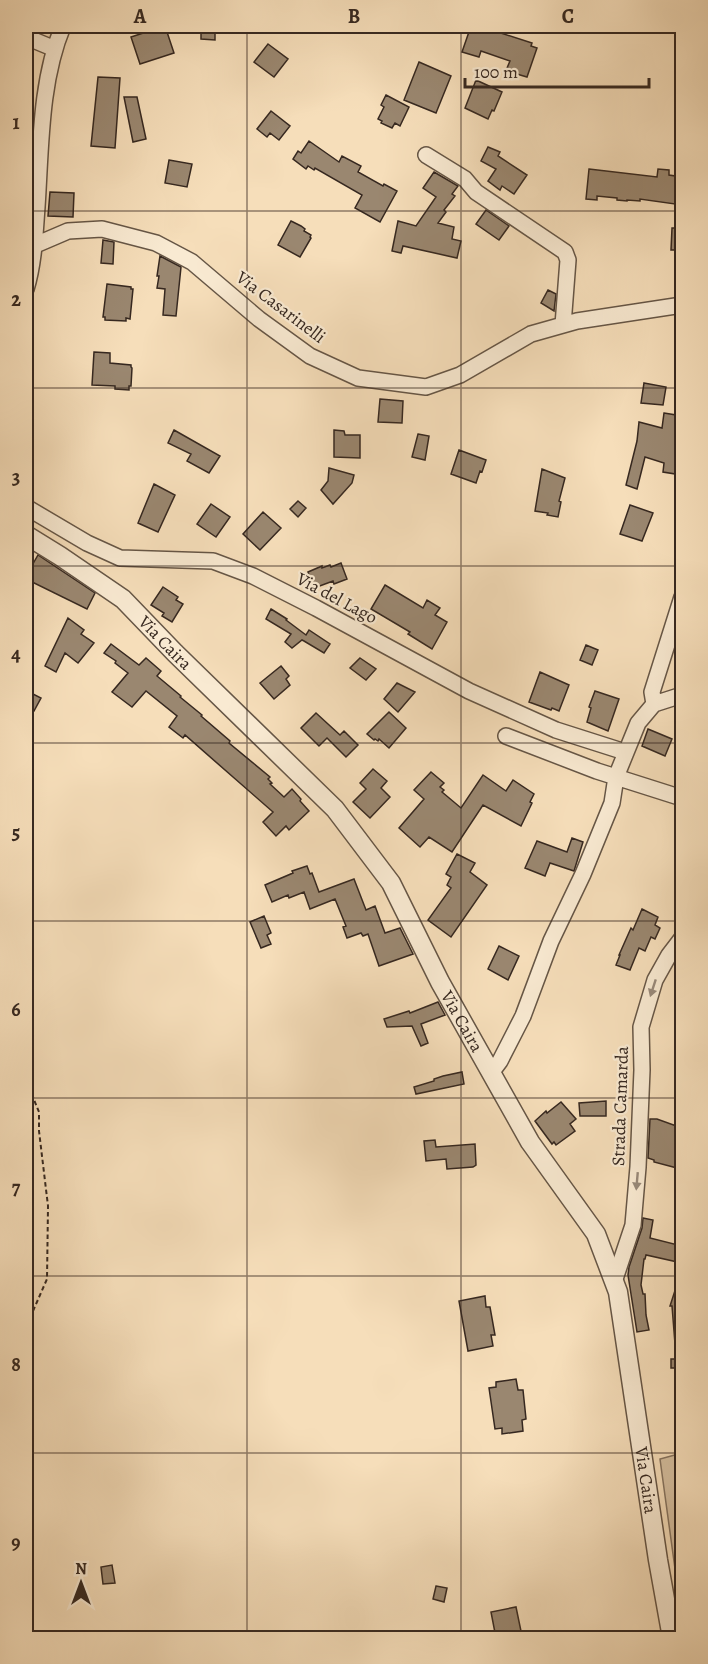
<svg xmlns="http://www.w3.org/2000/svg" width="708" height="1664" viewBox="0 0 708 1664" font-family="Alegreya,serif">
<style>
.green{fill:#d5bfa0;stroke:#867460;stroke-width:1.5}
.building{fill:#9a8770;stroke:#362820;stroke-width:1.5}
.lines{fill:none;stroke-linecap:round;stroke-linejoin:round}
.minor-casing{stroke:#665646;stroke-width:18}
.tertiary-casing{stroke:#665646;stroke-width:21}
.path{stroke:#362820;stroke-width:2;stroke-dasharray:4.5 3;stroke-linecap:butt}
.minor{stroke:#f9ead2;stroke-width:15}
.tertiary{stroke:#f9ead2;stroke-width:18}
.oneway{fill:#988979}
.grid{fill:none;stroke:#362820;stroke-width:1.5;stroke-opacity:0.55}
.labels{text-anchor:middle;stroke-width:4.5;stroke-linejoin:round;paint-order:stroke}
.street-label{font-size:18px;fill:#362820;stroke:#f9ead2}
.neatline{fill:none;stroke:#362820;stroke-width:2}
.grid-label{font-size:20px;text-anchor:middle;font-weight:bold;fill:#362820}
</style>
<rect width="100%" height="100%" fill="#f6deba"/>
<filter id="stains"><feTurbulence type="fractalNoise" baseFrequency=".00333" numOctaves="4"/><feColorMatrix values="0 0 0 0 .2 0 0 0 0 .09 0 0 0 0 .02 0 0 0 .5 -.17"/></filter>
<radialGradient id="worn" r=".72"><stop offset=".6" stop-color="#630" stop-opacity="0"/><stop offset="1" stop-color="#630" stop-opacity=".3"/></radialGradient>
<path class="green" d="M682 1453V1620L660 1459Z"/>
<path class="building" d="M165 26 174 53 140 64 131 37Z
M201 26H215V40L201 39Z
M471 26H479L532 43 531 46 537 48 527 77 510 72 511 69 507 68 510 61 481 51 479 57 462 52Z
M268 44 288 59 274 77 254 62Z
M419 62 451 76 436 113 404 100Z
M98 77 120 78 115 148 91 146Z
M476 80 502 92 494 111 492 110 488 119 465 108Z
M386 95 409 107 400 126 395 123 392 128 381 123 382 121 378 119 384 107 381 105Z
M124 97H137L146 139 133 142Z
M271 111 290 126 279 140 270 133 267 137 257 129Z
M309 141 339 162 342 156 361 166 358 172 383 186 384 184 397 191 380 222 355 208 362 195 315 168 314 170 308 166 306 169 293 159 298 151 301 153Z
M488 147 500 152 498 156 527 175 514 194 502 186 500 190 488 181 496 169 481 161Z
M169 160 192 164 187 187 165 183Z
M589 169 657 177 658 169 669 170V175L682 177V205L640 199V201L627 200V201L617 200V198L597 196V200L586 199Z
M434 172 458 186 452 194 455 196 444 210 446 212 438 223 454 227 452 239 461 241 457 258 403 246 401 253 392 251 398 221 416 226 436 197 423 188Z
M50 192 74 193 73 217 48 216Z
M486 210 509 226 499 240 476 224Z
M291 221 301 226 305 229 304 231 311 235 310 237 311 238 300 257 278 245Z
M672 228H682V250H671Z
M103 240 114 242 113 264 101 263Z
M160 256 181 267 176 316 163 315 165 289 157 288 159 276H157Z
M107 284 131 287V289H133L130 319 126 318V321L105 320V317H103Z
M548 290 556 294 554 311 541 303Z
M94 352 110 353V363L131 365V367L132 368 131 386H129V390L115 389V386L92 385Z
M644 383 666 387 663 405 641 403Z
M380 399 403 401 402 423 378 422Z
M664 413 682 416V475L663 472 664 463 645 457 637 489 626 485 637 441 639 422 662 428Z
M174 430 220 456 209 473 187 461 191 454 168 443Z
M334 430 344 431 345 435H360V458L334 457Z
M418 434 429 436 425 460 412 457Z
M459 450 486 460 482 472 480 471 476 483 451 474Z
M329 468 354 475 352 483 333 504 321 490 328 481Z
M542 469 565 478 559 501 561 502 558 517 547 515 548 513 535 511Z
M154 484 175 495 158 532 138 523Z
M298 501 306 508 298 517 290 509Z
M211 504 230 517 216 537 197 524Z
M630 505 653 513 642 541 620 534Z
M263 512 281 528 260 550 243 534Z
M38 555 95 593 87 609 26 579V576Z
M341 563 347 579 334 584 333 581 317 587 316 583 312 584 308 572 322 566V568L330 565 331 567Z
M385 585 423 608 427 600 440 608 435 615 447 622 432 649 408 634 410 632 371 609Z
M163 587 178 597 176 600 183 604 172 622 162 616 164 613 151 605Z
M271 609 287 619 286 620 306 635 309 630 330 644 324 653 304 641 302 640 292 648 285 642 291 634 266 619Z
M68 618 84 630 81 634 94 643 78 663 65 653 56 672 45 666Z
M111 644 139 665 146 658 161 671 157 676 181 696 180 697 202 715 201 716 230 741 229 743 270 777 268 779 272 783 270 784 284 797 292 789 301 799 300 801 309 811 289 830 286 826 276 836 263 822 273 812 185 735 183 738 169 727 177 716 146 691 132 707 112 692 128 673 115 663 116 661 104 653Z
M586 645 598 650 592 665 580 660Z
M360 658 376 669 366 680 350 668Z
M281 666 289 676 286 679 290 685 274 699 260 683Z
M540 672 569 685 559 711 552 708 551 710 529 702Z
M397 683 415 692 398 712 384 699Z
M595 691 619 699 608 731 587 722 591 708 589 707Z
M31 693 41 698 34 711 26 706Z
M389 712 406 728 389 748 379 739 378 741 375 739 374 740 367 734Z
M316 713 340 735 344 731 358 745 346 757 327 738 319 746 301 728Z
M648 729 672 739 665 756 642 746Z
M373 769 387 781 381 788 390 797 370 818 353 802 366 789 360 783Z
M431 772 444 783 440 787 444 790 442 792 461 808 483 775 506 791 513 780 534 794 530 802 532 803 521 826 483 805 452 852 429 837 420 847 399 828 424 799 414 790Z
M572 838 583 842 574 871 550 863 545 876 525 868 537 841 567 852Z
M457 854 475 863 470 872 487 885 451 937 428 920 451 888 447 885 451 877 446 874Z
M307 866 310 874 312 873 319 892 354 879 366 910 375 906 385 933 400 928 413 954 379 966 368 934 363 936 361 933 347 938 343 927 346 926 335 899 310 909 304 892 289 898 288 895 272 902 265 885 293 873 292 871Z
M642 909 658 917 655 925 660 928 655 939 651 937 645 951 639 948 630 970 616 965 620 955H619L631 928 633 930Z
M264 916 271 933 267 935 271 944 261 948 250 922Z
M499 946 519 956 508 980 488 969Z
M438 1002 445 1015 421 1024 428 1043 421 1046 412 1026 387 1027 384 1019 409 1011 410 1013Z
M462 1072 464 1084 416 1094 414 1087 434 1081V1079L443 1076Z
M606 1101V1116H580L579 1103Z
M561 1102 576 1119 570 1124 575 1131 556 1145 554 1142 552 1144 535 1121 546 1111 547 1113Z
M650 1119H657L682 1128V1162L678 1161 677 1168 654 1162V1160L648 1158Z
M435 1140 436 1147 475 1144 476 1165 473 1167 447 1169 446 1159 426 1161 424 1141Z
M643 1218 653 1220 650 1238 682 1246V1263L646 1255 645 1259H644L641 1285 643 1294H645L646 1315 649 1330 637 1332 628 1275 629 1267 642 1228Z
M681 1272H682V1343L675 1344 672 1306H670Z
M485 1296 486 1307H490L495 1335H491L493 1346 468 1351 459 1301Z
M671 1359H682V1368H671Z
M516 1379 518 1390H523L526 1419 522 1420 523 1431 502 1434V1428L495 1429 489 1388 496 1387V1382Z
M112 1565 115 1583 103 1584 101 1567Z
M436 1586 447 1588 444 1602 433 1599Z
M516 1607 522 1636 511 1638H496L491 1612Z"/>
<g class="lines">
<defs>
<path id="minor" d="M26 37 55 49
M426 155 465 179 476 192 565 252 568 260 563 325
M33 246 68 231 102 229 156 243 192 262 259 319 310 356 358 378 426 387 460 375 531 334 577 321 682 305
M26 289C34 263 35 234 37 207 41 147 40 81 63 26
M26 507 87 543 120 558 213 561 253 576 316 608 469 691 556 730 625 752
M654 704 652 692 682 597
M506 736 597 771 682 798
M491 1073 500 1061 523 1016 551 941 583 874 612 803 616 777 638 723 654 704 682 695
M614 1282 633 1225 638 1167 642 1070 641 1027 655 980 669 955 682 938"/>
<g id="tertiary">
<path id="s1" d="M26 535 60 556 123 599 175 653 335 809 391 883 440 982 530 1142 596 1234 618 1292 658 1560 672 1638"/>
</g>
</defs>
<use href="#minor" class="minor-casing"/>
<use href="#tertiary" class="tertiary-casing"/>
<path class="path" d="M26 1080 39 1112V1131L48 1206 47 1279 26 1327"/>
<use href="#minor" class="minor"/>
<use href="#tertiary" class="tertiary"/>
</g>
<defs><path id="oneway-solid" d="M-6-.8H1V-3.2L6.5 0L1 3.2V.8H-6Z" transform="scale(1.5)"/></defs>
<g class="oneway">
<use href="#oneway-solid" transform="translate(653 988) rotate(108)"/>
<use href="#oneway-solid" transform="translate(637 1181) rotate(95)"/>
</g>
<path class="grid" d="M247 26V1638M461 26V1638M26 211H682M26 388H682M26 566H682M26 743H682M26 921H682M26 1098H682M26 1276H682M26 1453H682"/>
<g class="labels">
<g class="street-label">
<text transform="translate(281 307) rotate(37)" y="6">Via Casarinelli</text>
<text transform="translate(337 598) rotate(28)" y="6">Via del Lago</text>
<text dy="6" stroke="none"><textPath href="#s1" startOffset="177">Via Caira</textPath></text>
<text dy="6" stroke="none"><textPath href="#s1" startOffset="663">Via Caira</textPath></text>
<text transform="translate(620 1106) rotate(-88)" y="6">Strada Camarda</text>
<text dy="6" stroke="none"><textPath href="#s1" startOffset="1167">Via Caira</textPath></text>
</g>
</g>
<rect width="708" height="1664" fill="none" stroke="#f6deba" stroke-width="66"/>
<g transform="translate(81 1583)" stroke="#f9ead2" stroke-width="4.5" paint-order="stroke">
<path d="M0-4.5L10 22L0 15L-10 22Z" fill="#362820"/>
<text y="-9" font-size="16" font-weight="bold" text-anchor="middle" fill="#362820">N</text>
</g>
<path d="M465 78v9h184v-9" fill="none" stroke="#362820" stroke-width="3"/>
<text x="474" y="78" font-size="18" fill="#362820" stroke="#f9ead2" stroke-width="4.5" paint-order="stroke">100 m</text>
<rect x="33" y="33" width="642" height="1598" class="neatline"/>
<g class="grid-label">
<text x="140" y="23">A</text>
<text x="354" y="23">B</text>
<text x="568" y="23">C</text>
<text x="16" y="129">1</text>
<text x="16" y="306">2</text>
<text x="16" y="484">3</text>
<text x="16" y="661">4</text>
<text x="16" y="839">5</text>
<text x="16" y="1016">6</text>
<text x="16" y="1194">7</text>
<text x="16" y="1371">8</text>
<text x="16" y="1549">9</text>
</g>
<rect width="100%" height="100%" filter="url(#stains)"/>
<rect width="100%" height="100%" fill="url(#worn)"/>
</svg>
